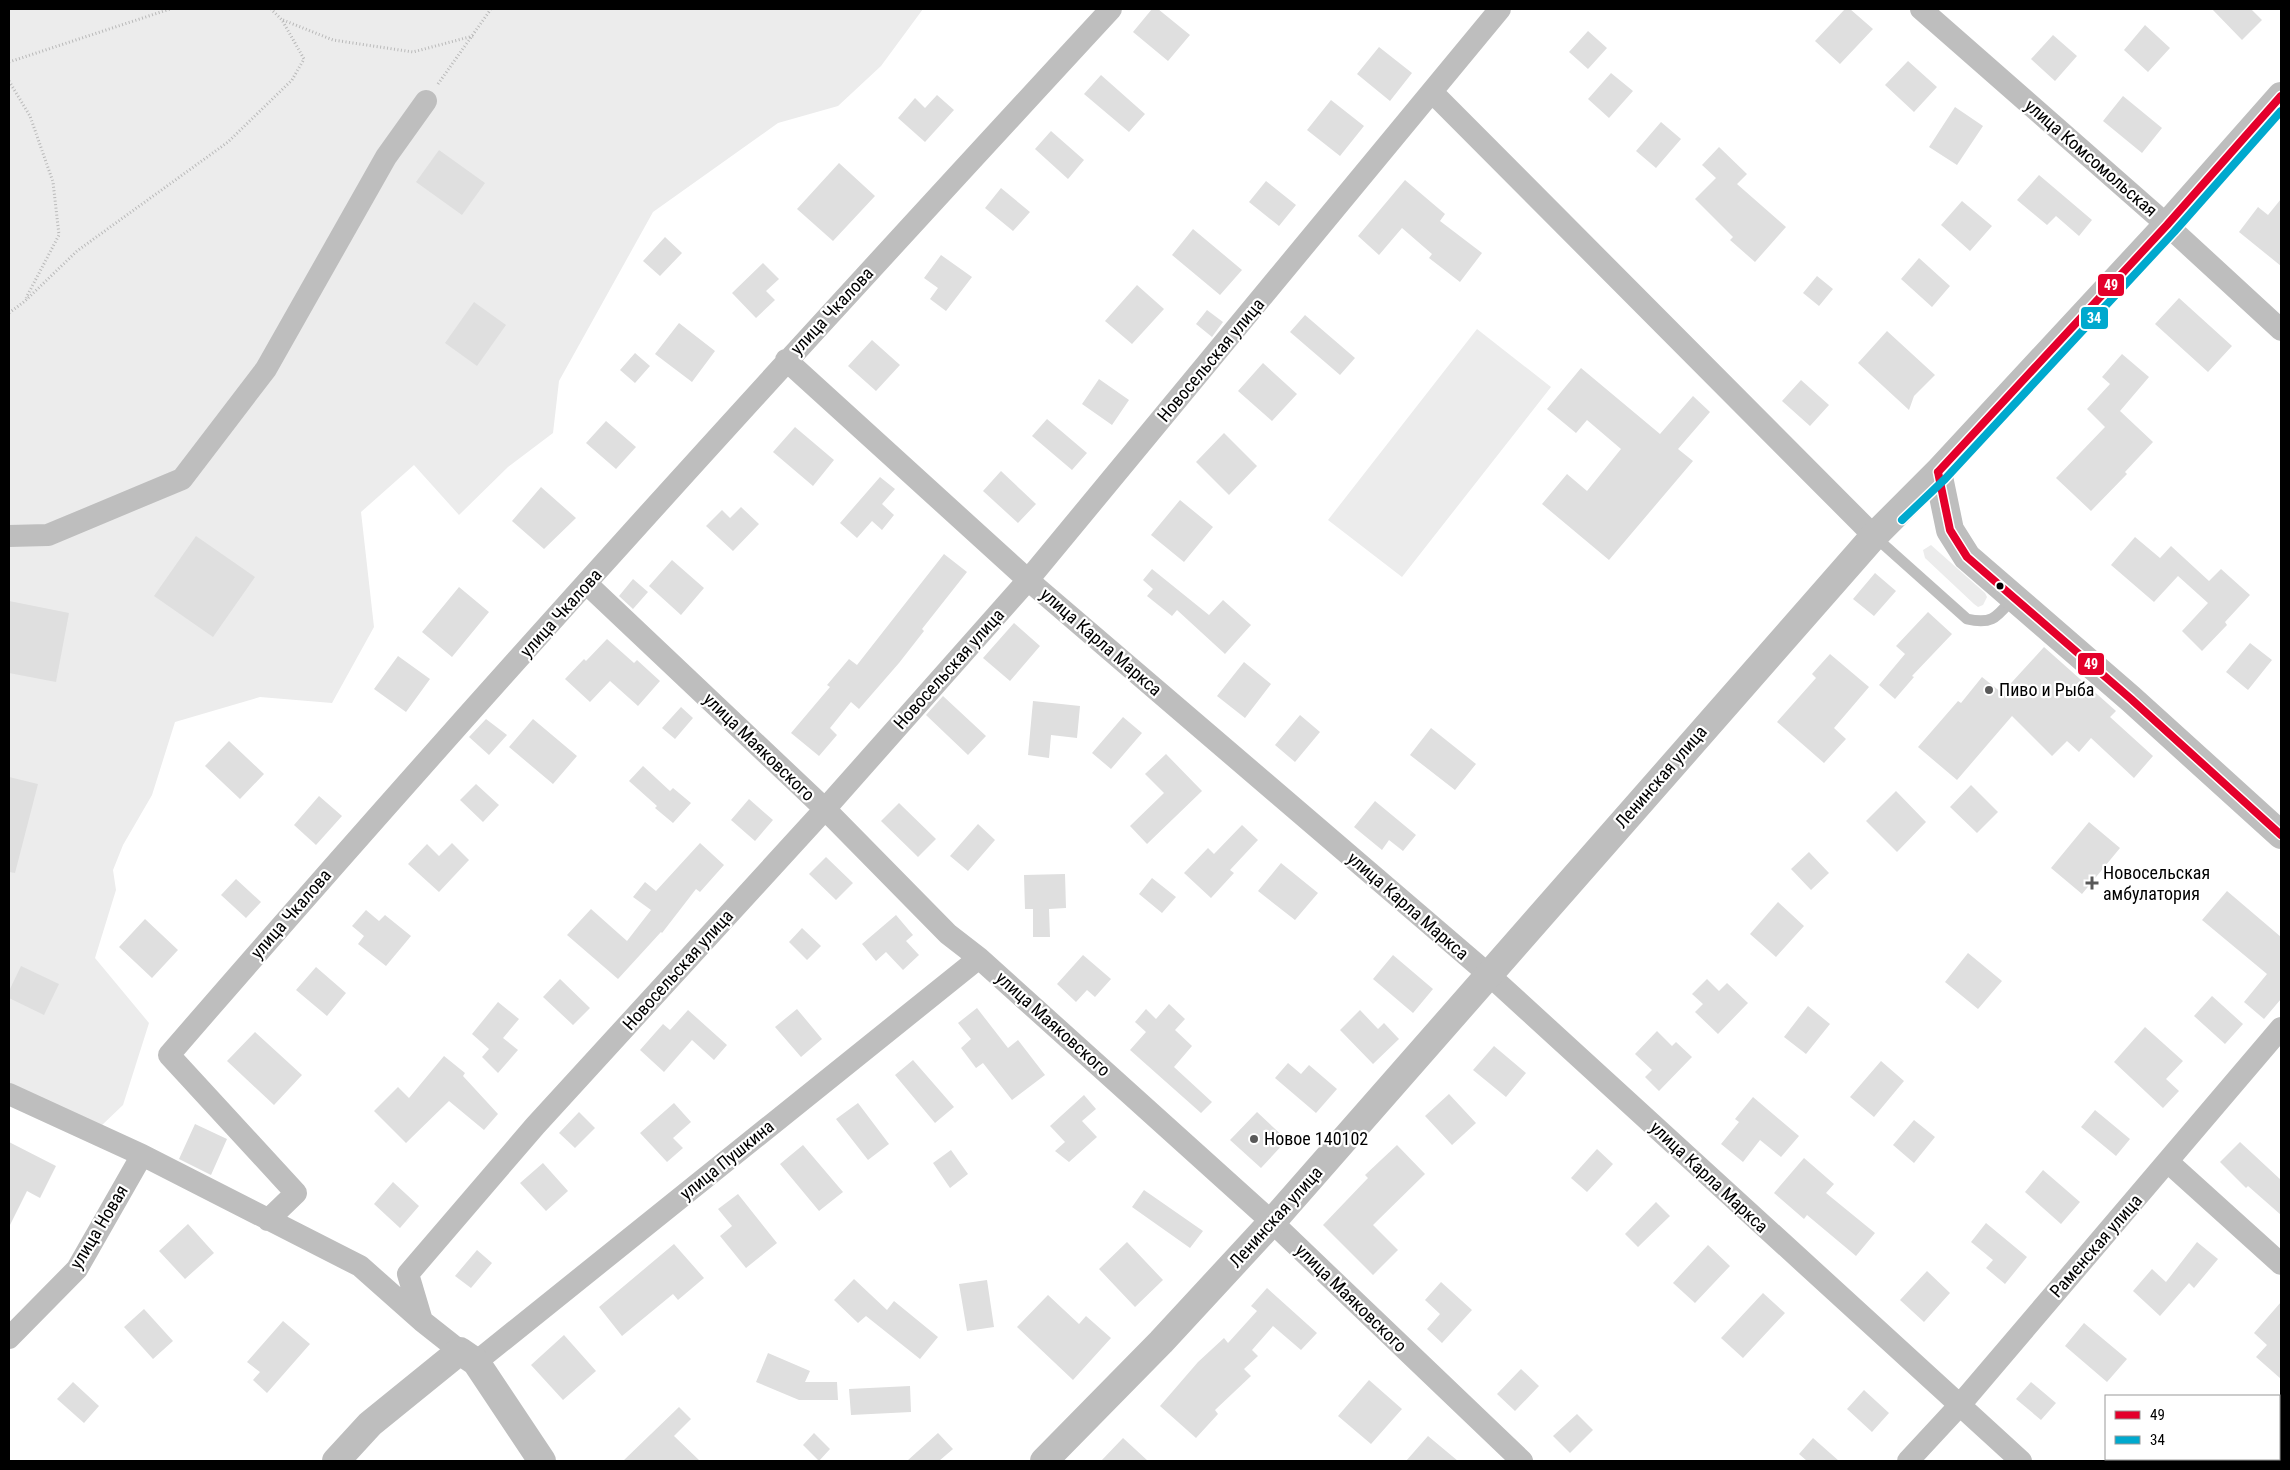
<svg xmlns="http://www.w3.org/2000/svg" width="2290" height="1470" viewBox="0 0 2290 1470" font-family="'Roboto Condensed',sans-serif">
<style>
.green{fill:#ececec}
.building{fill:#dfdfdf}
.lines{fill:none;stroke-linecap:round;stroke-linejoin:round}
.path{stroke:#b9b9b9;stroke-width:3;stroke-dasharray:1 2.5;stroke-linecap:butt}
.service{stroke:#bebebe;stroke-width:11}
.minor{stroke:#bebebe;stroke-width:22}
.tertiary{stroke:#bebebe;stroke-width:28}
.bus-1-casing{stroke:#fff;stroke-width:11}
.bus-2-casing{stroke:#fff;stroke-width:11}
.bus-1{stroke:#e4002b;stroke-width:8}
.bus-2{stroke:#00a9ce;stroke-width:8}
.bus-dot{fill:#000;stroke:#fff;stroke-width:2}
.poi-dot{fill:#595959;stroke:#fff;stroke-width:2}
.labels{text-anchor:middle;stroke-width:4.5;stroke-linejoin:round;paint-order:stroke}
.street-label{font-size:18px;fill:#000;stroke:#fff}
.poi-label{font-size:18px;fill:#000;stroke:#fff;text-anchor:start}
.line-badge{stroke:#fff;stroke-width:2}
.badge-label{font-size:14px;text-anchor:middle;font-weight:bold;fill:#fff}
</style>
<rect width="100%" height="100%" fill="#fff"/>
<path class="green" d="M9 9H923L881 66 838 106 778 123 653 212 559 381 553 433 508 467 459 515 414 465 361 512 374 627 332 703 260 697 175 722 152 795 123 845 113 870 116 890 95 958 149 1023 123 1105 100 1127 9 1085Z
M1477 329 1551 387 1402 577 1328 520Z
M1931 545 1985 593 1987 597 1983 605 1978 607 1974 604 1925 558 1923 550Z"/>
<path class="building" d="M1152 9H1158L1190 35 1168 61 1133 32Z
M1845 9H1850L1873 29 1840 64 1815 41Z
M2212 9H2251L2262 20 2242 40Z
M2145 25 2170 48 2148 72 2124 50Z
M1588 31 1607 48 1588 69 1569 52Z
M2053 35 2077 56 2055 81 2031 59Z
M1379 47 1412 73 1390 101 1357 74Z
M1908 61 1937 87 1914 112 1885 85Z
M1611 73 1633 91 1609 118 1588 99Z
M1101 75 1145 114 1129 132 1084 94Z
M937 95 954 110 925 142 898 118 915 98 925 108Z
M2123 96 2162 128 2142 153 2103 121Z
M1331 100 1364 126 1340 156 1307 130Z
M1955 107 1983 126 1957 165 1929 147Z
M1661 122 1681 139 1656 168 1636 151Z
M1051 131 1084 160 1068 179 1035 149Z
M1719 147 1747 174 1737 184 1786 227 1755 262 1730 240 1733 237 1695 199 1716 178 1702 165Z
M439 150 485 183 462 215 416 182Z
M839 163 875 196 833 241 797 209Z
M2039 175 2092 220 2079 236 2056 216 2047 225 2017 200Z
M1405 180 1445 214 1440 221 1482 253 1460 282 1429 258 1432 254 1402 228 1379 255 1358 236Z
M1266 181 1296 205 1279 226 1249 202Z
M1001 188 1030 212 1013 231 985 208Z
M2281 199V266L2239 232 2258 207 2268 215Z
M1962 201 1992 226 1970 251 1941 225Z
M1193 229 1242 270 1220 295 1172 255Z
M665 237 682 253 660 276 643 261Z
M941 255 972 277 946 311 930 299 938 288 924 278Z
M1919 258 1950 286 1932 307 1901 279Z
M763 263 779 279 766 291 775 300 756 318 732 293Z
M1817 276 1833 289 1819 306 1803 293Z
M1137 285 1164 309 1132 344 1105 321Z
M2179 298 2232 346 2208 372 2155 324Z
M474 302 506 325 477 366 445 343Z
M1207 310 1223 322 1212 337 1196 324Z
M1305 315 1355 358 1340 375 1290 332Z
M679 323 715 351 692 382 655 354Z
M1887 331 1935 375 1914 396 1909 410 1858 363Z
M872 340 900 365 876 391 848 366Z
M635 353 650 366 635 383 620 370Z
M2122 354 2149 377 2120 411 2153 442 2125 472 2127 474 2091 511 2056 478 2105 427 2087 409 2110 384 2102 377Z
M1263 363 1297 394 1272 421 1238 391Z
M1581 368 1660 434 1693 396 1710 412 1678 449 1693 461 1609 560 1542 504 1567 474 1587 491 1621 449 1587 420 1576 433 1547 409Z
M1099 379 1129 400 1112 425 1082 404Z
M1801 380 1829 405 1810 426 1782 401Z
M1047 419 1087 453 1072 470 1032 436Z
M606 421 636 447 616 469 586 443Z
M795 427 834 460 813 486 773 452Z
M1224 433 1257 466 1229 495 1196 462Z
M1001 471 1036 504 1018 523 983 491Z
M880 477 895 489 882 504 894 515 882 530 872 521 857 538 840 523Z
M541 487 576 518 544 549 512 521Z
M1180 500 1213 527 1184 562 1151 535Z
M741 507 759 524 733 551 706 526 722 510 730 518Z
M196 536 255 577 213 637 154 596Z
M2135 537 2160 558 2171 546 2209 581 2221 569 2250 595 2225 622 2227 625 2202 651 2182 631 2208 603 2178 576 2154 602 2111 565Z
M944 554 967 572 922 629 924 631 899 663 859 709 851 702 830 728 837 735 819 756 791 733 830 687 827 685 849 659 857 665Z
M672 560 704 588 681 615 649 586Z
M1152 569 1209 615 1223 600 1251 625 1225 654 1177 610 1172 616 1147 596 1153 589 1143 580Z
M1875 573 1896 591 1874 616 1853 599Z
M633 579 648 592 633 609 619 596Z
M459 587 489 612 452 657 422 632Z
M9 601 69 613 56 682 9 673Z
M1928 612 1952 634 1912 676 1914 677 1895 699 1879 685 1905 654 1896 646Z
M1014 623 1040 646 1010 681 983 658Z
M607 639 634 663 637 660 660 681 638 706 610 681 590 702 565 679 584 659 586 661Z
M2250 643 2272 660 2248 690 2226 672Z
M2044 647 2116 711 2110 717 2153 756 2134 778 2091 738 2079 752 2067 741 2052 756 2012 716 1957 780 1918 747 1958 701 1961 703 1982 677 2002 693Z
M1830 654 1869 687 1834 728 1846 739 1824 763 1777 722 1816 678 1812 674Z
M398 656 430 679 406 712 374 689Z
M1244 662 1271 684 1245 718 1217 696Z
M943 696 986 736 968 755 926 715Z
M1033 701 1080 706 1077 738 1051 735 1049 758 1028 755Z
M681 707 693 718 675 739 662 728Z
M1300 715 1320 732 1295 762 1275 745Z
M1123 717 1142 733 1111 769 1092 753Z
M486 719 507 735 489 755 469 737Z
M533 719 577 756 553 784 509 747Z
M1431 728 1476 764 1455 790 1410 755Z
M229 741 264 774 240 799 205 766Z
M1166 754 1202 791 1147 844 1130 826 1164 793 1145 774Z
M643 766 670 791 673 788 691 803 673 823 655 808 657 806 629 781Z
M9 777 38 784 15 873 9 872Z
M476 784 499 805 483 822 460 800Z
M1971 785 1998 812 1977 833 1950 807Z
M1896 791 1926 822 1897 852 1866 821Z
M319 796 342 816 316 845 294 825Z
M749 799 773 820 755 841 731 820Z
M1375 801 1416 835 1403 851 1389 840 1382 850 1354 827Z
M899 803 936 839 918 857 881 821Z
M2089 822 2120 848 2082 894 2051 868Z
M978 824 995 840 968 871 950 856Z
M1242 825 1258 840 1230 870 1234 873 1211 898 1184 873 1208 848 1214 854Z
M452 843 469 860 439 892 408 864 427 844 439 856Z
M700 843 724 865 700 892 696 889 662 933 661 932 618 979 567 935 591 909 627 941 651 910 633 897 645 882 656 891Z
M1809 852 1829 873 1811 890 1791 869Z
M826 857 853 883 836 900 809 874Z
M1281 863 1318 893 1295 920 1258 891Z
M1065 874 1066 908 1049 909 1050 937H1033V909H1025L1024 875Z
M1152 878 1176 897 1162 913 1139 894Z
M236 879 261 902 246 918 221 895Z
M2227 891 2281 937V999L2264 1019 2244 1002 2267 974 2202 920Z
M1778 902 1804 926 1776 957 1750 934Z
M366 910 379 921 385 915 411 936 386 966 358 944 364 936 352 926Z
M896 915 913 935 906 941 919 955 903 970 886 952 876 961 862 944Z
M145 919 178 950 152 978 119 947Z
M802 928 821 946 807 960 789 942Z
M1968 953 2002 981 1978 1009 1945 982Z
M1083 955 1111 979 1095 997 1087 990 1076 1002 1057 984Z
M1393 955 1433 989 1413 1013 1373 979Z
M21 966 59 984 44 1015 9 998V991Z
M316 967 346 993 327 1016 296 990Z
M560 979 590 1008 573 1025 543 997Z
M1707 979 1719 991 1727 983 1748 1003 1718 1034 1695 1012 1703 1004 1692 994Z
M2212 996 2243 1024 2225 1044 2194 1016Z
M498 1002 519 1019 503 1038 518 1050 498 1073 482 1057 489 1049 472 1034Z
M1169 1004 1185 1019 1175 1030 1192 1046 1174 1067 1212 1102 1201 1113 1130 1050 1146 1032 1135 1022 1146 1009 1156 1019Z
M1808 1006 1830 1024 1806 1054 1784 1037Z
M977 1008 1008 1048 1018 1040 1045 1075 1012 1100 983 1063 976 1068 961 1048 971 1039 958 1023Z
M797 1009 822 1039 801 1057 775 1027Z
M688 1010 727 1045 714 1060 692 1040 664 1072 640 1050 663 1024 670 1030Z
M1360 1010 1378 1029 1384 1023 1399 1039 1373 1064 1340 1030Z
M2145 1027 2183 1061 2166 1079 2179 1091 2163 1108 2114 1062Z
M1657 1031 1672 1046 1676 1042 1692 1057 1659 1091 1645 1077 1652 1070 1635 1054Z
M255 1032 302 1075 274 1105 227 1061Z
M1494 1046 1526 1073 1506 1097 1473 1070Z
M444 1056 465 1073 463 1076 498 1114 484 1130 449 1101 406 1143 374 1111 398 1087 409 1098Z
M913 1060 954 1107 935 1123 895 1075Z
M1881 1061 1904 1081 1874 1117 1850 1097Z
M1288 1063 1301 1074 1309 1065 1337 1089 1316 1113 1275 1078Z
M1449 1094 1476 1123 1452 1145 1425 1116Z
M1084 1095 1096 1109 1082 1121 1097 1137 1069 1162 1055 1151 1065 1142 1050 1126Z
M1753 1097 1799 1136 1781 1157 1760 1140 1743 1162 1721 1144 1739 1122 1735 1119Z
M674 1103 691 1122 673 1138 683 1148 667 1162 640 1133Z
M858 1103 889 1144 868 1160 836 1119Z
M2095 1110 2130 1139 2116 1156 2081 1127Z
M579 1112 595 1128 575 1148 559 1133Z
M1257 1112 1287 1140 1261 1168 1230 1140Z
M1914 1120 1935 1137 1914 1163 1893 1145Z
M195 1124 227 1139 211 1175 179 1159Z
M9 1142 56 1166 40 1198 27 1191 9 1227Z
M2240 1142 2281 1180V1215L2248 1186 2246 1188 2220 1162Z
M803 1145 843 1192 819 1211 780 1164Z
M1397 1145 1425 1174 1373 1225 1398 1250 1373 1275 1323 1225 1368 1178 1365 1175Z
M1597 1149 1613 1164 1587 1192 1571 1178Z
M951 1150 968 1174 950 1188 933 1163Z
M1804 1158 1834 1184 1826 1193 1875 1233 1856 1256 1807 1215 1804 1219 1774 1193Z
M543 1163 568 1191 546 1211 520 1183Z
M2043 1170 2080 1202 2061 1224 2025 1192Z
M393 1182 419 1206 400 1228 374 1204Z
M1144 1190 1203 1231 1190 1248 1132 1207Z
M738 1194 777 1243 746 1268 720 1236 732 1226 718 1209Z
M1656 1202 1670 1216 1638 1247 1625 1234Z
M1986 1223 2027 1257 2005 1284 1986 1268 1993 1260 1971 1242Z
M188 1224 214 1253 185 1279 159 1251Z
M1127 1242 1163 1280 1135 1307 1099 1269Z
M2197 1242 2218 1259 2194 1288 2189 1283 2160 1316 2133 1291 2152 1269 2166 1282Z
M674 1244 704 1278 678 1300 673 1294 622 1336 599 1307Z
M1708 1245 1730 1266 1695 1303 1673 1283Z
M477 1250 492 1263 471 1288 455 1276Z
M1927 1271 1950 1293 1924 1322 1900 1300Z
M854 1279 887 1310 894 1301 938 1337 920 1359 866 1316 858 1323 834 1300Z
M987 1280 994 1327 967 1331 959 1284Z
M1441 1282 1472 1310 1442 1343 1427 1329 1440 1314 1425 1300Z
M1267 1288 1317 1333 1301 1350 1273 1326 1252 1350 1258 1356 1244 1369 1251 1376 1215 1410 1218 1414 1196 1438 1160 1406 1198 1362 1224 1338 1228 1343 1257 1311 1251 1306Z
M1763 1293 1785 1313 1743 1358 1721 1338Z
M1048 1295 1079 1324 1086 1316 1111 1338 1073 1380 1017 1327Z
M2281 1302V1379L2256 1357 2267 1345 2254 1333Z
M144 1309 173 1341 153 1359 124 1327Z
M283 1321 310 1344 267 1393 253 1380 260 1372 247 1362Z
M2084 1323 2127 1359 2107 1382 2065 1346Z
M564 1335 596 1371 563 1400 531 1365Z
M768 1353 810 1371 805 1382H837L838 1400H799L756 1382Z
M1521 1369 1539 1386 1515 1411 1497 1394Z
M1369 1380 1402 1409 1371 1444 1338 1416Z
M73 1382 99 1406 84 1423 57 1399Z
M2031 1382 2056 1403 2041 1420 2016 1399Z
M910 1386 911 1412 851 1415 849 1389Z
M1864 1390 1889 1413 1872 1432 1847 1409Z
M679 1407 691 1419 674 1436 700 1461H623Z
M1577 1414 1593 1430 1570 1453 1553 1436Z
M814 1433 830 1449 819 1461 803 1445Z
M938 1433 953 1449 939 1461H907Z
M1428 1436 1458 1461H1406Z
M1123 1438 1148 1461H1101Z
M1813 1438 1839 1461H1807L1799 1454Z"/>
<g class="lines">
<path class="path" d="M283 20 333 40 413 52 473 36
M9 62 170 9
M9 81 30 116 53 182 59 235 26 298
M438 84 491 9
M9 313 25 301 77 251 228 142 292 80 304 59 282 20 271 9"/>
<path class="service" d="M1874 536 1967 619C1994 625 1997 616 2014 597"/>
<path class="minor" d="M1921 9 2167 225 2281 330
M1433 93 1874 536
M786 360 1028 580 1488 974 2021 1461
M9 536 48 535 182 479 266 369 386 157 426 101
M587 584 825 809 948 934 979 958 1272 1222 1522 1461
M9 1094 142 1155 360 1266 422 1321 460 1351
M2168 1162 2281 1264
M268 1220 296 1193 169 1055C476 700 793 353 1111 9
M422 1321 408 1274 535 1126 825 809 1028 580 1500 9
M9 1338 77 1269 142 1155
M476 1362 979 958
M1908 1461 1959 1406 2281 1028"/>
<path class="tertiary" d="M1938 472 1950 530 1967 557 2131 699 2281 835
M336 1461 370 1424 460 1351 476 1362 542 1461
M1044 1461 1161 1342 1272 1222 1874 536 1938 472 2167 225 2281 96"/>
<defs>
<path id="bus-1" d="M1938 472 1950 530 1967 557 2131 699 2281 835
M1938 472 2167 225 2281 96"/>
<path id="bus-2" d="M1902 520 1945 479 2174 232 2281 111"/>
</defs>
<use href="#bus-1" class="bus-1-casing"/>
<use href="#bus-2" class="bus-2-casing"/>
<use href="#bus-1" class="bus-1"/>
<use href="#bus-2" class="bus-2"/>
</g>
<circle class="bus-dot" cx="2000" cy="586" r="4.5"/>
<g class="poi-dot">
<circle cx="1989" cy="690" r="5"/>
<path d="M2089.5 875.5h5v5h5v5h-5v5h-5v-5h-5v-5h5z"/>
<circle cx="1254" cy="1139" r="5"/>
</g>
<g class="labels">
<g class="street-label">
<text transform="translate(2091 158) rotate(41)" y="6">улица Комсомольская</text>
<text transform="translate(832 311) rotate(-47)" y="6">улица Чкалова</text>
<text transform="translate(1211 360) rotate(-50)" y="6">Новосельская улица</text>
<text transform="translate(561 613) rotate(-48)" y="6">улица Чкалова</text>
<text transform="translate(1101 642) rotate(41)" y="6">улица Карла Маркса</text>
<text transform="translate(949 669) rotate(-48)" y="6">Новосельская улица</text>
<text transform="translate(759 747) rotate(44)" y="6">улица Маяковского</text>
<text transform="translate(1661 777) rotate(-49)" y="6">Ленинская улица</text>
<text transform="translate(1408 906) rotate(41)" y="6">улица Карла Маркса</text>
<text transform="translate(291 914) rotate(-49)" y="6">улица Чкалова</text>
<text transform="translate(678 970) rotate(-48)" y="6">Новосельская улица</text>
<text transform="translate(1053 1024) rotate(42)" y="6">улица Маяковского</text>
<text transform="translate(727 1160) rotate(-39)" y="6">улица Пушкина</text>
<text transform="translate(1709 1177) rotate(43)" y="6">улица Карла Маркса</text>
<text transform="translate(1276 1217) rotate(-48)" y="6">Ленинская улица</text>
<text transform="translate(99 1227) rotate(-59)" y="6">улица Новая</text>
<text transform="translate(2096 1246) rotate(-49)" y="6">Раменская улица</text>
<text transform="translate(1351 1298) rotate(44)" y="6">улица Маяковского</text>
</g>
<g class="poi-label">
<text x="1999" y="696">Пиво и Рыба</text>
<text x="2103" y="879">Новосельская<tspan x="2103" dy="21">амбулатория</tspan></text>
<text x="1264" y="1145">Новое 140102</text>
</g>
</g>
<g class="line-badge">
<rect x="2097" y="273" width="28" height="24" rx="5" fill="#e4002b"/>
<rect x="2080" y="306" width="29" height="24" rx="5" fill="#00a9ce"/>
<rect x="2077" y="652" width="28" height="24" rx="5" fill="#e4002b"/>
</g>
<g class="badge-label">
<text x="2111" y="290">49</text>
<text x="2094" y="323">34</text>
<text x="2091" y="669">49</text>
</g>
<rect width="2290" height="1470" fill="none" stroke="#000000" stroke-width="20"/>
<rect x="2105" y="1395" width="175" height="65" fill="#ffffff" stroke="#999999"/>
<rect x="2115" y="1411" width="25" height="8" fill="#e4002b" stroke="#999999"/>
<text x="2150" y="1420" font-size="15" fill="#000000">49</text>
<rect x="2115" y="1436" width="25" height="8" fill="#00a9ce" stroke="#999999"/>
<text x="2150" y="1445" font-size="15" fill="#000000">34</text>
</svg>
